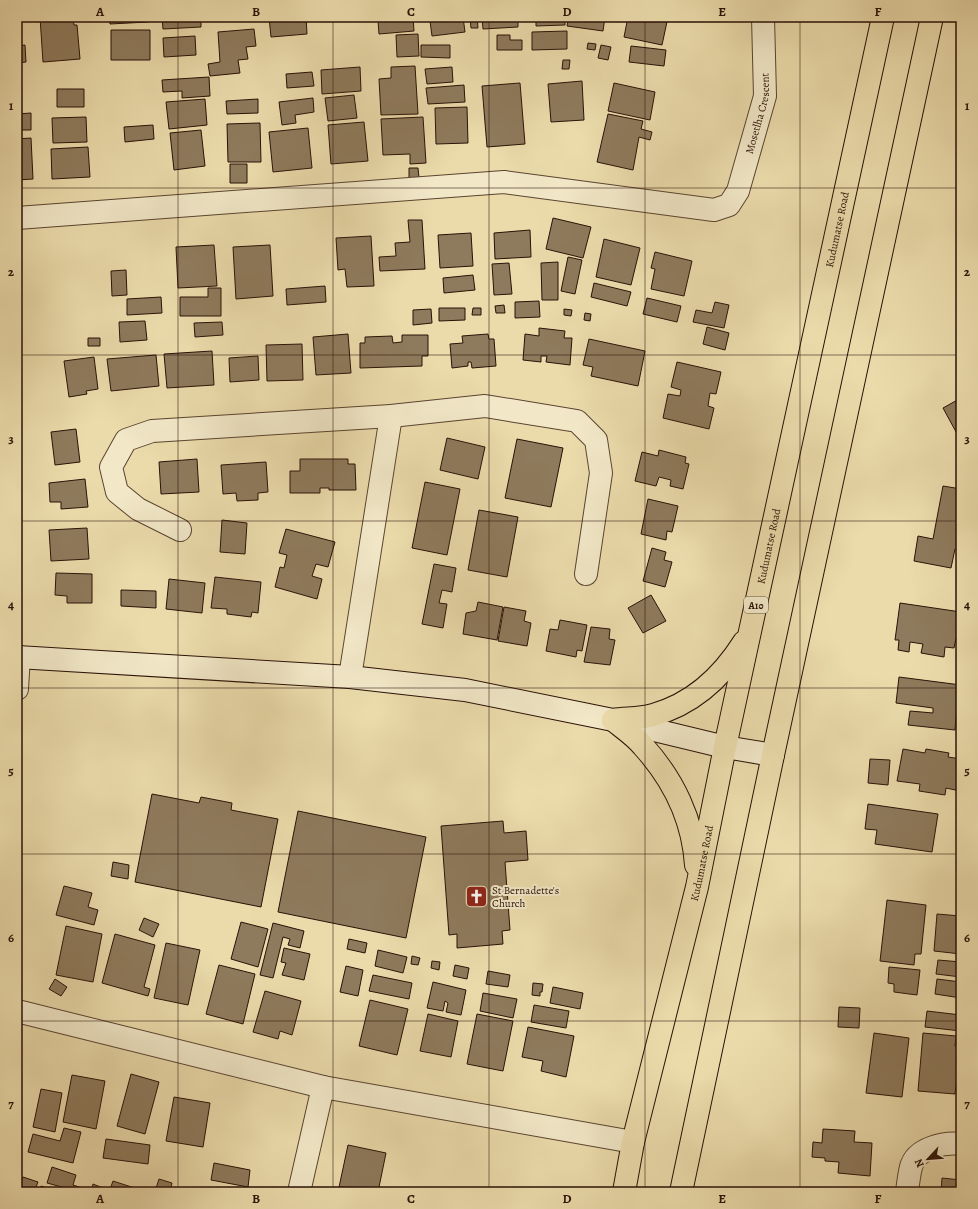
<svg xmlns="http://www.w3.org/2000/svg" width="978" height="1209" viewBox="0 0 978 1209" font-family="Alegreya,serif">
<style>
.building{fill:#8e7a5c;stroke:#2a1107}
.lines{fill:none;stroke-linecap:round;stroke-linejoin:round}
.street-casing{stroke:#5a4430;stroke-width:24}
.secondary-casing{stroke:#2a1107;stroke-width:24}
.primary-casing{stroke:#2a1107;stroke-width:24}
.street{stroke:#f2e8c8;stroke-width:22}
.secondary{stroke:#f2e8c8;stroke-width:22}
.primary{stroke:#ebdbab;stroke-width:22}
.grid{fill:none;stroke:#2a1107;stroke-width:1;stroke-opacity:0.55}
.labels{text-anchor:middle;stroke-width:4;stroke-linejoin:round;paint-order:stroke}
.shield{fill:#f2e8c8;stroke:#665241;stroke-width:1}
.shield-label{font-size:10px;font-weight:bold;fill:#2a1107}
.street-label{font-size:11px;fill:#2a1107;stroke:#f2e8c8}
.poi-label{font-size:11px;fill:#2a1107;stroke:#f2e8c8;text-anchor:start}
.neatline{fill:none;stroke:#2a1107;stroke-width:1.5}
.grid-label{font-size:13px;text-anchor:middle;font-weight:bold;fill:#2a1107}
</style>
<rect width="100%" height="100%" fill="#ebdbab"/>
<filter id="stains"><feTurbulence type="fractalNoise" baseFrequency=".005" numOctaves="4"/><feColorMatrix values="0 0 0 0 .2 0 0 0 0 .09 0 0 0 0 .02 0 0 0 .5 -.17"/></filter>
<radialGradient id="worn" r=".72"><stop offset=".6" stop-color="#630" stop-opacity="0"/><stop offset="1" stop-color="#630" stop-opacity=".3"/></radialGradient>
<path class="building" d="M40 17H73L74 25H77L80 59 43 62Z
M109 17H148V22L110 24Z
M162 17H201V27L163 29Z
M269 17H306L307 34 271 37Z
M399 17H413L414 31 379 34 378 21 400 20Z
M447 17H463L465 32 432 36 430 21Z
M470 17H477L478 28H471Z
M482 17H518V27L483 29Z
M536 17H565V25L536 26Z
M569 17H605L603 31 567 26Z
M628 17H668L662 45 624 37Z
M254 29 256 46 246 47 248 59 238 60 240 73 210 76 208 64 220 62 218 32Z
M111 30H150V60H111Z
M567 31V49L532 50V32Z
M418 34 419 56 397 57 396 35Z
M497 35H510V40H522V50H497Z
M195 36 196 55 164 57 163 38Z
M588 43 596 44 595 50 587 49Z
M25 45 26 62 17 63V46Z
M421 45H450V58L421 57Z
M601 45 611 47 608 60 598 58Z
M631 46 666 50 664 66 629 62Z
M563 60H570L569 69H562Z
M415 66 418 114 381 115 379 79 391 78V67Z
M360 67 361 91 322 94 321 70Z
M452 67 453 82 427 84 425 69Z
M312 72 314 86 287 88 286 74Z
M209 77 210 96 182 98V91L163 92 162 80Z
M582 81 584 120 551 122 548 84Z
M520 83 525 144 487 147 482 86Z
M614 83 655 92 650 120 608 111Z
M464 85 465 102 428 104 426 88Z
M57 89H84V107H57Z
M354 95 357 118 328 121 325 98Z
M313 98 314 112 295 115 296 123 282 125 279 102Z
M205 99 207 125 169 129 166 102Z
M258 99V113L227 114 226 101Z
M467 107 468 143 436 144 435 108Z
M31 113V130H17V114Z
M608 114 643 121 641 129 652 132 650 140 639 137 633 170 597 162Z
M86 117 87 142 53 143 52 118Z
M423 117 426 163 410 164V154L383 155 381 119Z
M364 122 368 161 331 164 328 125Z
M260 123 261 162H228L227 124Z
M153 125 154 139 125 142 124 127Z
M308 128 312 168 273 172 269 132Z
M201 130 205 166 174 170 170 133Z
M31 138 33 179 17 180V139Z
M88 147 90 177 52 179 51 149Z
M230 164H247V183H230Z
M409 168H418L419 178H409Z
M553 218 591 227 583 258 546 249Z
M408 220H422L425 269 380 271 379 257 396 256 395 243 410 242Z
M530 230 531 257 495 259 494 233Z
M471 233 473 266 440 268 438 235Z
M371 236 374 286 347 287 345 269 338 270 336 238Z
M604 239 640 248 631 285 596 277Z
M214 245 217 286 178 288 176 247Z
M270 245 273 296 236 299 233 247Z
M655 252 692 261 684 296 651 289 655 269 651 268Z
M568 257 582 260 575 294 561 291Z
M558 262V300H542L541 263Z
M509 263 512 294 494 295 492 264Z
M126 270 127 295 112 296 111 271Z
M473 275 475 290 444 293 443 278Z
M594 283 631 292 627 306 591 297Z
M325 286 326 302 287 305 286 289Z
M208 288H221V316H180V297H208Z
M161 297 162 313 127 315V299Z
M647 298 681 306 677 322 643 314Z
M539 301 540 317 515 318V302Z
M715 302 729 305 724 328 693 322 696 310 712 313Z
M504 305 505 313H496L495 306Z
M439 308H465V320L439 321Z
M473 308H481V315H472Z
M431 309 432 323 413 325V310Z
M564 309 572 310 571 316 564 315Z
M585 313 591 314 590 321 584 320Z
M145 321 147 340 120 342 119 322Z
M222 322 223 335 195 337 194 323Z
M707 327 729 333 725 350 703 344Z
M539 328 565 331 564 338H572L570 365 546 362 547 356H541V362L523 360 525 334 539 336Z
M348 334 351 373 316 375 313 337Z
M488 334 489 339H494L496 366 472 368 471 362H468V366L452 368 450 344 463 343 462 336Z
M402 335H428V356H422V366L360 368V343H365V337L392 336 393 343 402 342Z
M88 338H100V346H88Z
M589 339 645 351 638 386 591 376 593 367 583 365Z
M302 344 303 380 267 381 266 345Z
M212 351 214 385 167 388 164 354Z
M156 355 159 386 111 391 107 359Z
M258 356 259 380 230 382 229 358Z
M94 357 98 389 86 391 87 394 69 397 64 361Z
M677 362 721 372 716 394 710 393 708 406 714 408 709 429 663 418 668 394 680 396 681 390 671 387Z
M961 398V441L943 408Z
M76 429 80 462 55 465 51 432Z
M447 438 485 447 478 479 440 470Z
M517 439 563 448 551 507 505 498Z
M659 450 686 457 685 463 689 464 683 489 670 486 671 480 659 477 656 486 635 481 642 452 658 456Z
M197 459 199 492 161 494 159 462Z
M300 459H348V464H355L356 490H329V488H320V493H290V471H300Z
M266 462 268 492 258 493V500L237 501 236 493 223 494 221 465Z
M85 479 88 507 61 509V502H50L49 483Z
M425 482 460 489 447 555 412 548Z
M943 486 961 489V550L955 549 951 568 914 561 918 536 933 539Z
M648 499 678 506 672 532 667 531 666 540 641 534Z
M479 510 518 517 507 577 468 570Z
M222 520 247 523 245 554 220 552Z
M87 528 89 559 51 561 49 530Z
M286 529 335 542 328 567 316 564 312 576 322 579 317 599 275 587 280 567 284 568 287 555 279 553Z
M652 548 666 552 664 560 672 562 665 587 643 581Z
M434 564 456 568 452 592 442 590 439 603 447 604 443 628 422 624Z
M56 573 92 574V603H67V596L55 595Z
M215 577 261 582 258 613 252 612 251 617 227 614V609L211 608Z
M169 579 205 583 202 613 166 609Z
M121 590 156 591V608L121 606Z
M651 595 666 621 643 633 628 608Z
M478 602 503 607 497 640 463 634 466 613 476 611Z
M900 603 961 612V639L956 638 954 648 945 647 944 657 921 653 923 644 910 642 909 652 898 650 899 640H895Z
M504 607 526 611 524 621 531 623 527 646 498 641Z
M560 620 587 625 582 651 577 650 576 657 546 651 550 629 558 630Z
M591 627 610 629 609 639 615 640 610 665 584 662Z
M899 677 961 685V707L957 706 955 730 908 725 910 711 933 713V708L896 703Z
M903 749 925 753 926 749 949 753 948 757 961 759 960 791 946 788 945 795 919 791 920 784 897 781Z
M870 759 890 760 888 785 868 783Z
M152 794 199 803 201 797 232 803 231 810 278 819 261 907 135 882Z
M868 804 938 814 932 852 875 844 877 830 865 829Z
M298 811 426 837 406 938 278 912Z
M503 821 504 833 526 831 528 860 505 862 510 930 502 931 503 944 457 948V934L449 935 441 826Z
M113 862 129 865 128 879 111 876Z
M64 886 92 893 88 907 98 910 94 925 56 915Z
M887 900 926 905 921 954H915L914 965 880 961Z
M937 914 961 916V954L934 951Z
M144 918 159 924 153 937 139 930Z
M241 922 268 929 258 967 231 959Z
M273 923 304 931 300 948 288 945 290 939 283 937 273 978 260 975Z
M66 926 102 934 93 982 56 975Z
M115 934 155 945 144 987 150 989 148 996 102 983Z
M349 939 367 943 365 953 347 949Z
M166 943 200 950 188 1005 154 998Z
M284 948 310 954 304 980 282 975 286 963 281 962Z
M378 950 407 957 403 973 375 966Z
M412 956 420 958 418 965 411 964Z
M938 960 961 962V977L936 974Z
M432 961 440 962 439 970 431 968Z
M219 965 255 974 243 1024 206 1014Z
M455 965 469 968 467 979 453 976Z
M346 966 363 970 358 996 340 992Z
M889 967 920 970 917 995 894 992V984L888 983Z
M488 971 510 975 508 987 486 984Z
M373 975 412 983 409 999 369 991Z
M55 979 67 987 61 996 49 989Z
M937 979 961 982V998L935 994Z
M433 982 466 990 461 1015 446 1012 448 1003 445 1001 443 1011 427 1008Z
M533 983 543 984 542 992H540V996L532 995Z
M553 987 583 993 580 1009 550 1003Z
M265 991 301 1001 292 1035 280 1031 278 1039 253 1032Z
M483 993 517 999 513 1018 480 1011Z
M370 1000 408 1009 397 1055 359 1046Z
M534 1005 569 1011 566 1028 531 1022Z
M839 1007 860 1008 859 1028 838 1027Z
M927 1011 961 1015V1031L925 1027Z
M428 1014 458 1021 451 1057 420 1051Z
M477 1014 513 1021 503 1071 467 1064Z
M528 1027 574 1036 566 1077 541 1071 543 1061 522 1057Z
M874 1033 909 1038 902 1097 866 1093Z
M923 1033 956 1036 955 1046H960L955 1094 918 1091Z
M131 1074 159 1082 145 1134 117 1126Z
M72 1075 105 1081 96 1129 63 1122Z
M41 1089 62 1093 55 1132 33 1127Z
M174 1097 210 1103 203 1147 166 1141Z
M64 1128 81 1132 73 1163 28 1152 33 1134 60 1141Z
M823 1129 855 1131 854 1142 872 1143 870 1176 838 1173 839 1162 825 1161V1158L812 1157 813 1142 822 1143Z
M106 1139 150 1145 148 1164 103 1158Z
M348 1145 386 1153 378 1192H338Z
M214 1163 250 1170 248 1187 211 1180Z
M52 1167 76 1175 73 1185 82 1188 80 1192 47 1183Z
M23 1177 38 1182 34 1192H18Z
M942 1178 961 1180V1192H941Z
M159 1179 172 1183 170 1192 156 1188Z
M113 1181 144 1191V1192H109Z
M93 1184 103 1188 102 1192H91Z
M41 1186 58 1192H39Z
M781 1188 808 1192H780Z"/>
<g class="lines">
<defs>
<g id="street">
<path id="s1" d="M17 218 504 182 714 210 729 205 738 191 765 96 763 17"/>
<path d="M180 530 138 509 117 492 111 467 126 440 152 431 391 416 485 406 577 421 596 440 601 473 586 574"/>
<path d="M350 677 391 416"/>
<path d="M17 689 19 657"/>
<path d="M17 1011 323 1087 633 1142"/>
<path d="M299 1192 323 1087"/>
<path d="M907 1192C908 1184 909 1175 911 1167 916 1148 944 1142 961 1144"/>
</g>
<path id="secondary" d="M17 657 350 677 465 690 613 720 725 747 773 755"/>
<g id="primary">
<path d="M613 720C623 728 635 736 643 746 673 779 693 820 696 865"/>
<path d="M613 720C626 718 640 719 653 715 693 704 722 677 744 642"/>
<path id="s2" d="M624 1192 633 1142 697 887 725 747 883 17"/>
<path d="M681 1192 773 755 932 17"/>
</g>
</defs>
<use href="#street" class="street-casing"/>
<use href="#secondary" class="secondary-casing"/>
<use href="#primary" class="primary-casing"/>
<use href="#street" class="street"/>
<use href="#secondary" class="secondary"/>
<use href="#primary" class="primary"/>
</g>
<path class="grid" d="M178 17V1192M333 17V1192M489 17V1192M645 17V1192M800 17V1192M17 188H961M17 355H961M17 521H961M17 688H961M17 854H961M17 1021H961"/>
<defs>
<symbol id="church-square" viewBox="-11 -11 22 22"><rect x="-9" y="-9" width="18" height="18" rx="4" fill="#8f2418" stroke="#f2e8c8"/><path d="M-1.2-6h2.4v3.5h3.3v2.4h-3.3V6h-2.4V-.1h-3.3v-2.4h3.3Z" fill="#fff"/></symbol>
</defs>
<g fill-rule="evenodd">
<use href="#church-square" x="464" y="884" width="25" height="25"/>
</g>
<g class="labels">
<rect class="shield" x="744" y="597" width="24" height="16" rx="3"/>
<g class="shield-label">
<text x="756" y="609">A10</text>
</g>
<g class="street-label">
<text dy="4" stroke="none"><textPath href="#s1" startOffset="813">Mosetlha Crescent</textPath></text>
<text dy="4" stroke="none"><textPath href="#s2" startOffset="986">Kudumatse Road</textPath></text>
<text dy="4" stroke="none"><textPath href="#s2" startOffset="662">Kudumatse Road</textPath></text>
<text dy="4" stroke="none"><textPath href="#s2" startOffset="338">Kudumatse Road</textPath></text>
</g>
<g class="poi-label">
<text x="492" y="894">St Bernadette's<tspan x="492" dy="13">Church</tspan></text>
</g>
</g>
<rect width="978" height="1209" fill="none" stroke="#ebdbab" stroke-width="44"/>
<g transform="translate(928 1159) rotate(244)" stroke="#f2e8c8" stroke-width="3" paint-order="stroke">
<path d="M0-3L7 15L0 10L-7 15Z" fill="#2a1107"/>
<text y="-6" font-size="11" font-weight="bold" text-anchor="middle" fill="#2a1107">N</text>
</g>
<rect x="22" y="22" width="934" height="1165" class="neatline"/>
<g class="grid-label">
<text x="100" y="16">A</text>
<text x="256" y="16">B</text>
<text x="411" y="16">C</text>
<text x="567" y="16">D</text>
<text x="722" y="16">E</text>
<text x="878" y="16">F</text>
<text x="11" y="110">1</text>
<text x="967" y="110">1</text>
<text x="11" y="276">2</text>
<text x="967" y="276">2</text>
<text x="11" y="443">3</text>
<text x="967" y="443">3</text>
<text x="11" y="609">4</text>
<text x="967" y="609">4</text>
<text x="11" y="775">5</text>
<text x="967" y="775">5</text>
<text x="11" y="942">6</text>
<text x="967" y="942">6</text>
<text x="11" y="1108">7</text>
<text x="967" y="1108">7</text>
<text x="100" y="1203">A</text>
<text x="256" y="1203">B</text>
<text x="411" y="1203">C</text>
<text x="567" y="1203">D</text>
<text x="722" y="1203">E</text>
<text x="878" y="1203">F</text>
</g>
<rect width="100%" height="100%" filter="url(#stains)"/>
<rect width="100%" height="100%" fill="url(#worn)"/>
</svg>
